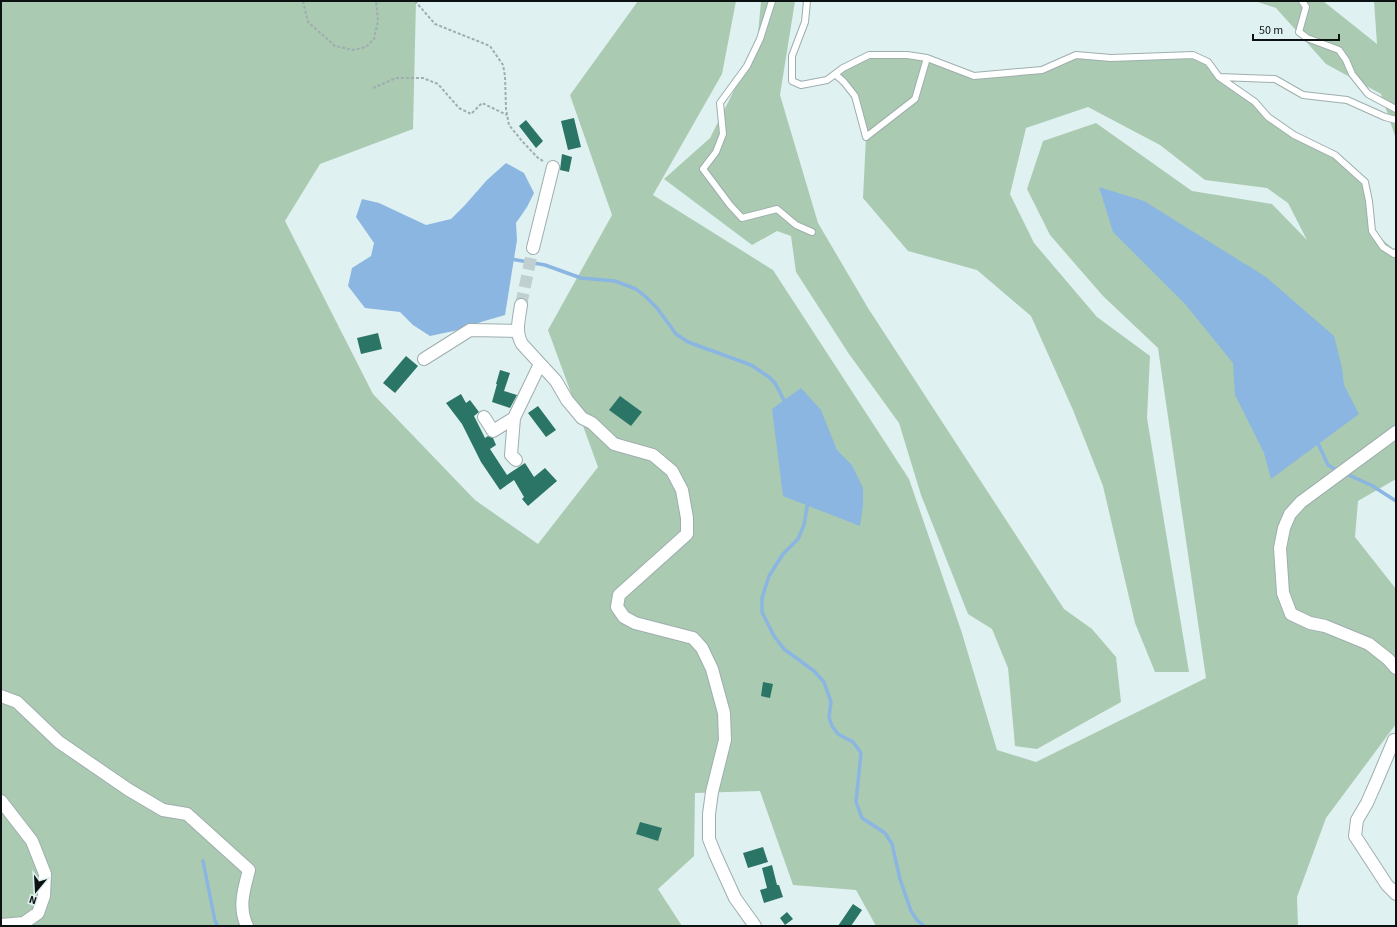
<svg xmlns="http://www.w3.org/2000/svg" width="1397" height="927" viewBox="0 0 1397 927" font-family="'Source Sans 3',sans-serif">
<style>
.green{fill:#abcab2}
.water{fill:#8ab6e1}
.lines{fill:none;stroke-linecap:round;stroke-linejoin:round}
.stream{stroke:#8ab6e1;stroke-width:3.5}
.building{fill:#2a7565}
.minor-tunnel{stroke:#c0d0d0;stroke-width:12;stroke-dasharray:12 6;stroke-linecap:butt}
.service-casing{stroke:#9eaeae;stroke-width:8}
.minor-casing{stroke:#9eaeae;stroke-width:14}
.path{stroke:#9fadae;stroke-width:2;stroke-dasharray:3 2;stroke-linecap:butt}
.service{stroke:#fff;stroke-width:6}
.minor{stroke:#fff;stroke-width:12}
</style>
<rect width="100%" height="100%" fill="#e0f1f2"/>
<path class="green" d="M1 1H416L413 129 320 164 285 221 373 394 475 500 538 544 598 467 548 330 612 215 570 95 638 1H736L722 74 653 195 773 270 909 479 961 630 997 750 1036 762 1206 678 1158 348 1103 296 1050 235 1027 189 1043 141 1096 123 1192 191 1272 204 1307 240 1288 203 1267 188 1205 180 1160 145 1088 107 1026 128 1010 194 1034 243 1097 317 1150 356 1147 418 1189 672H1155L1135 623 1103 486 1073 410 1031 316 977 270 908 251 863 198 866 137 855 96 835 74 869 55H907L974 76 1042 70 1076 55H1193L1208 62 1219 77 1255 102 1268 117 1335 155 1365 182 1372 231 1396 251V479L1358 501 1355 537 1396 589V724L1326 818 1297 897 1298 926H876L856 890 793 885 760 791 695 793 694 856 658 889 682 926H1Z
M761 1H795L780 95 818 223 868 308 1064 609 1092 629 1116 657 1121 702 1037 749 1015 746 1008 668 992 629 968 614 921 495 899 423 849 354 796 272 791 236 777 231 752 245 664 179 710 138 757 45Z
M1255 1H1323L1377 44 1374 1H1396V139L1381 94 1326 64 1276 8Z"/>
<path class="water" d="M506 163 524 173 534 193 527 207 516 223 517 240 505 315 481 322 463 329 430 336 413 325 400 312 365 308 348 286 352 268 371 256 374 243 356 217 362 199 379 203 426 225 451 219 465 205 487 180Z
M1099 187 1144 201 1266 277 1334 336 1342 368 1344 385 1359 414 1271 479 1264 453 1235 395 1233 363 1185 304 1113 232Z
M801 388 821 410 837 450 852 465 863 488V506L860 526 783 496 772 409Z"/>
<g class="lines">
<path class="stream" d="M511 259 545 265 581 278 615 281 636 289 646 297 657 308 676 334 688 342 751 365 769 377 775 383 786 404
M1317 441 1328 465 1338 471
M1344 473 1371 485 1396 501
M808 501 804 525 798 539 783 554 769 576 762 598V612L774 636 784 649 814 671 824 682 831 702 829 717 832 726 838 734 853 742 861 753 856 802 862 818 885 833 892 844 900 879 911 911 917 920 924 926
M203 861 215 921 218 926"/>
</g>
<path class="building" d="M574 118 581 147 568 150 561 121Z
M526 120 543 141 536 148 519 126Z
M562 154 572 157 569 172 560 170Z
M378 333 382 349 361 354 357 338Z
M406 356 418 366 395 393 383 383Z
M500 370 510 373 504 391 517 395 510 408 492 402 497 384H496Z
M461 394 466 403 470 400 479 412 474 416 485 438 488 436 493 438 496 445 490 449 507 475 525 463 534 477 545 468 557 481 528 506 522 499 524 497 514 480 500 490 481 462 462 424 446 403Z
M620 396 642 412 631 426 609 410Z
M538 406 556 430 546 437 528 413Z
M763 682 773 684 770 698 761 696Z
M640 822 662 828 658 841 636 834Z
M763 847 768 862 748 868 743 853Z
M772 865 777 885H779L783 897 764 903 760 890 767 888 762 868Z
M853 904 862 910 851 926H838Z
M787 912 793 919 785 925 780 918Z"/>
<g class="lines">
<path class="minor-tunnel" d="M521 305 533 248"/>
<defs>
<path id="service" d="M772 1 760 39 747 66 720 103 723 134 716 152 703 169 730 205 742 218 777 209 796 225 812 232
M807 1 805 22 792 56V81L801 85 827 80 843 68 869 55H907L927 58 974 76 1042 70 1076 55 1111 58 1193 55 1208 62 1219 77 1275 79 1303 95 1347 100 1385 117 1396 120
M1302 1 1306 7 1299 32 1307 38 1339 50 1346 60 1352 74 1368 94 1396 109
M835 74 844 82 855 96 866 137 915 99 927 58
M1219 77 1255 102 1268 117 1294 135 1335 155 1365 182 1369 201 1372 231 1383 247 1394 254 1396 252"/>
<path id="minor" d="M533 248 553 167
M521 305C519 319 515 332 522 344L556 381 567 400 582 418 592 423 614 444 653 455 672 471 682 490 687 518V534L619 595 617 607 624 617 635 623 693 638 702 648 712 669 724 713 725 740 712 792 709 814V839L715 854 735 898 755 926
M424 359 470 330 517 331
M484 417 493 431 514 418
M1396 432 1301 502 1290 514 1284 528 1280 548 1283 593 1291 614 1310 623 1325 626 1369 644 1388 659 1396 668
M516 460 511 455 514 418 540 364
M1 696 17 702 59 742 129 790 163 810 187 814 249 870C244 889 238 907 247 926
M1396 740H1394L1378 778 1367 803 1357 820 1355 836 1387 885 1396 894
M1 801 32 841 45 874 44 896 38 913 24 923 1 925"/>
</defs>
<use href="#service" class="service-casing"/>
<use href="#minor" class="minor-casing"/>
<path class="path" d="M303 1 308 22 335 46 353 50 366 47 374 39 378 21 376 1
M415 1 435 24 490 46 503 65 505 76 506 109 509 125 522 141 538 158 543 161
M373 88 396 78H423L438 84 459 108 471 114 482 103 507 115"/>
<use href="#service" class="service"/>
<use href="#minor" class="minor"/>
</g>
<rect width="1397" height="927" fill="none" stroke="#0c1212" stroke-width="4"/>
<g transform="translate(36 891) rotate(198)" stroke="#e0f1f2" stroke-width="3" paint-order="stroke">
<path d="M0-3L7 15L0 10L-7 15Z" fill="#0c1212"/>
<text y="-6" font-size="11" font-weight="bold" text-anchor="middle" fill="#0c1212">N</text>
</g>
<path d="M1253 34v6h86v-6" fill="none" stroke="#0c1212" stroke-width="2"/>
<text x="1259" y="34" font-size="12" fill="#0c1212" stroke="#e0f1f2" stroke-width="3" paint-order="stroke">50 m</text>
</svg>
